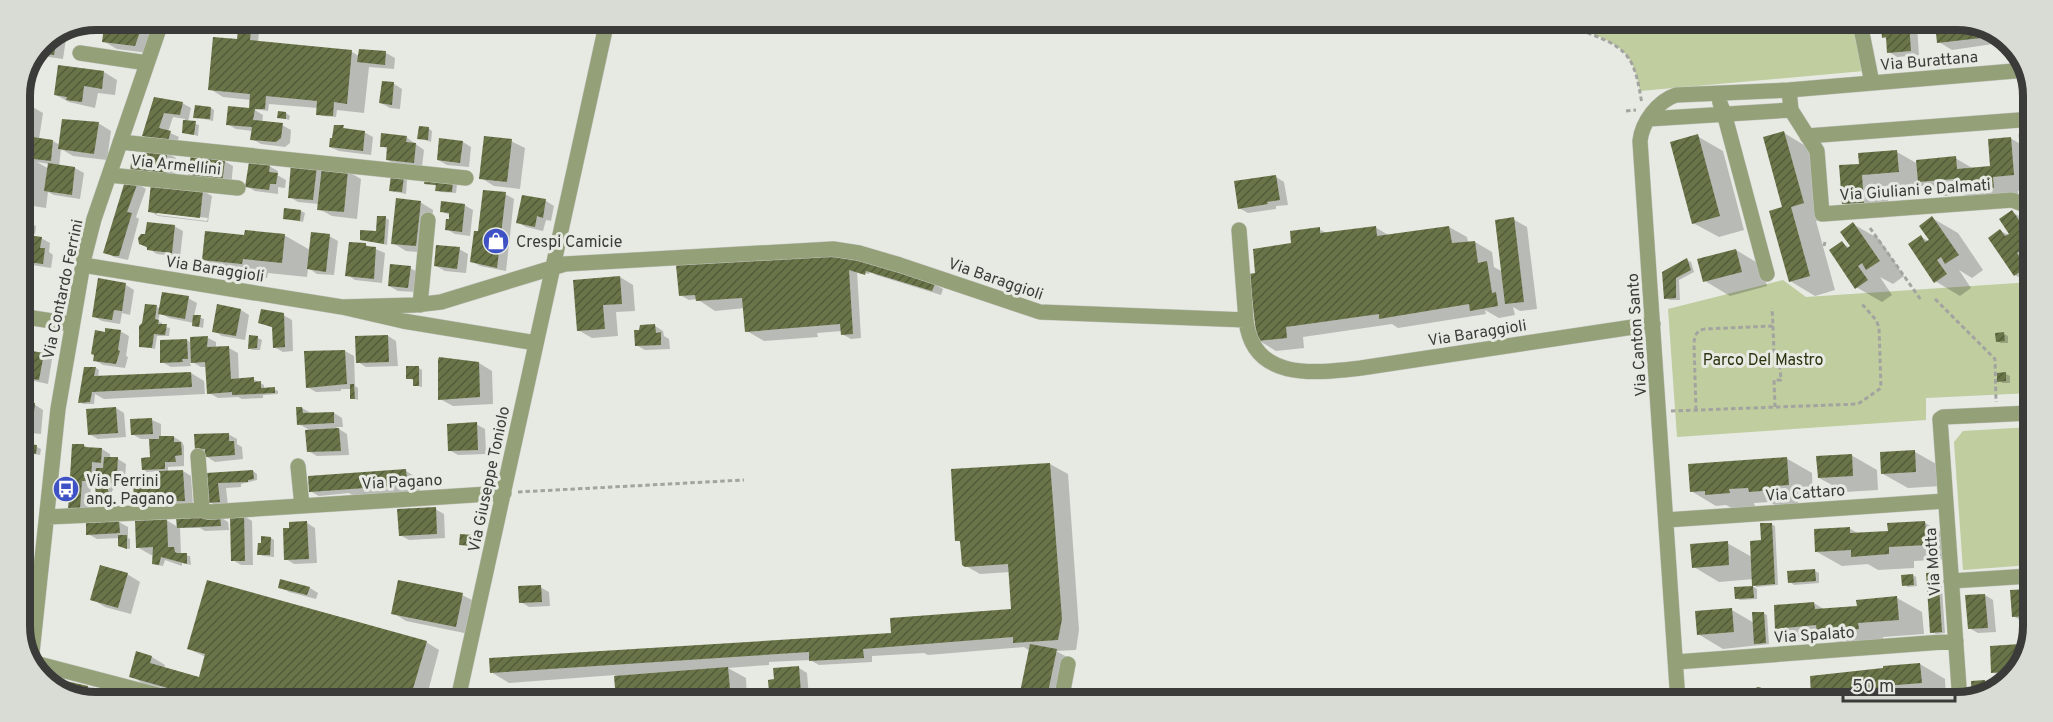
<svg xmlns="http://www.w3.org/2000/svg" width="2053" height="722" viewBox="0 0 2053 722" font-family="Overpass,sans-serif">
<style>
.green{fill:#bfcd9f}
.shadow{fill:#0003;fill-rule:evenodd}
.building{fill:url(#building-hatch)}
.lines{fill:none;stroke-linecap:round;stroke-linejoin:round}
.minor-casing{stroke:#c5c6c1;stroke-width:16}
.path{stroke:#a3a4a0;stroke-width:3;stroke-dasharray:4.5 3;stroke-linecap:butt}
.minor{stroke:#94a078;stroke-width:15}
.labels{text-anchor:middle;stroke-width:6;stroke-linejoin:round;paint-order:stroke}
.street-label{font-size:16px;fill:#3b3c39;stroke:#e7e9e3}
.poi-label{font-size:16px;fill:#3b3c39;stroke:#e7e9e3;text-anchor:start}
.park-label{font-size:16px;fill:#2b340f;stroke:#e7e9e3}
.rim{fill:none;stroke:#3b3c39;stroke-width:8}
</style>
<defs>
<pattern id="building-hatch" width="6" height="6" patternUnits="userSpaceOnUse" patternTransform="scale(1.5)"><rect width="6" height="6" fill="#697548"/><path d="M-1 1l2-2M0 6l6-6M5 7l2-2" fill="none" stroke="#535c3a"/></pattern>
</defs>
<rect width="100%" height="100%" fill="#e7e9e3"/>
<path class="green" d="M1567 23H1855L1864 71 1640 91C1633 53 1622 46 1588 32 1581 30 1572 27 1567 23Z
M1783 280 1806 297 2032 282 2031 393 1926 398V420L1677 437 1668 309Z
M2031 427 2030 565 1963 570 1954 442 1963 431Z"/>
<path class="shadow" d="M99 20H149L158 24 148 53 117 49 103 41 105 29 98 25Z
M200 20H230L229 29 222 28V33L208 31 199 26Z
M240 20H260L258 43 352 52 359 56 360 50 386 53 395 58 394 69 369 67 364 113 337 110 336 117 322 116 318 114V108L269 104 268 111 253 109 263 115 262 123 282 125 291 130 290 143 285 147 261 144 252 139 253 131 236 129 227 124 250 110 251 100 223 97 210 89 238 41Z
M695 21H747L746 24 698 28 694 26Z
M1882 23H1912L1917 26 1919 55 1897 57 1889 52 1888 40 1883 37Z
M1934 23H1981L1993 33V44L1952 50 1939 42Z
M67 32 63 59 49 57 40 52 42 42Z
M60 67 104 72 117 80 115 95 98 93 95 108 69 102 56 95Z
M383 83 394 84 402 89 400 109 390 108 381 103Z
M155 99 182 103 191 108 188 122 199 125 198 136 183 132 185 119 173 117 168 132 179 137 175 148 143 135Z
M20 104 29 105 43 113 39 139 53 141 60 145 98 123 111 131 107 160 73 156 61 149 59 166 75 168 84 173 80 199 54 195 48 192 46 208 21 204 20 212 24 214 23 222 36 226 35 234 22 232 21 236 41 238 50 243 49 252 53 255 51 268 26 264 20 261ZM37 162 49 164V169Z
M211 108 214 110 213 121 195 117Z
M286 113 290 116 289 120 278 117Z
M343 127 349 131 364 132 373 137 371 155 339 151 330 147Z
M429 129 432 131 431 142 419 138Z
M1784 133 1809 148 1829 218 1816 221 1835 290 1815 296 1790 281 1784 208Z
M1697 136 1723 151 1744 230 1719 237 1693 223Z
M406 137 424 150 422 167 396 165 388 160 389 150 382 146Z
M2010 138 2033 151V190L2018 191 2019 202 1981 205 1963 194 1945 196 1924 183V186L1887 189 1889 217 1869 218 1844 203 1861 165 1897 152 1918 164 1955 158 1974 169 1992 167Z
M511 141 525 148 520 189 494 186 481 178Z
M463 142 471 147 469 167 447 165 438 160Z
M167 153 176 158 175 182 137 165Z
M224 161 233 166 231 188 198 185Z
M269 166 278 171 277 175 286 180 285 188 278 187V194L255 191 246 186Z
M316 168 323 172 347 171 361 179 357 219 332 216 319 209V204L298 202 290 197Z
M403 177 407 180 406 194 391 191Z
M1276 177 1284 182 1288 205 1276 206V209L1248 213 1239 208Z
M126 183 138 184 146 189 136 217 139 219 128 260 114 257 105 252Z
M426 183 457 184 456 193 441 192 437 190V186Z
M203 191 212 196 208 222 158 216 149 211ZM157 212 208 218 207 221 157 215Z
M505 194 514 199 506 271 480 266 472 261Z
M546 201 554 206 551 221 546 220 543 231 526 227 517 222Z
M420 202 433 210 429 253 406 251 393 243Z
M464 205 473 210 470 236 455 234 446 229 451 216 442 211Z
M301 211 305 213 303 222 284 218Z
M2012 212 2032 223V285L2015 275 2000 231 2009 235 2011 234Z
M386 218 389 220 387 245 361 239 377 233Z
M1932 218 1958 233 1983 270 1972 278 1959 270 1971 288 1960 296 1935 281 1921 237 1934 244Z
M1513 219 1527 227 1537 309 1520 311 1513 307 1515 315 1499 318 1485 310 1486 314 1398 328 1392 324 1303 337 1304 348 1276 351 1258 340 1257 274 1293 245 1319 229 1328 234 1375 227 1390 236 1449 227 1467 237 1468 243 1475 242 1492 252 1494 267 1503 272Z
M1853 224 1879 239 1904 276 1893 284 1880 277 1892 295 1882 302 1856 287 1842 243 1850 248Z
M174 226 183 231 180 257 157 254 141 244Z
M284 235 310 250 329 236 338 241 334 275 317 274 308 268 307 277 268 273 267 278 229 274 204 259 245 237Z
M366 245 385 253 382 283 355 280 347 275Z
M459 249 468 254 466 273 445 271 436 266Z
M1736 250 1761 265 1767 286 1730 296 1705 281Z
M794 257 935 284 943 289 941 295 876 275 870 272 869 274 857 271 861 338 851 339 842 334V331L817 333 818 337 764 341 747 331 745 308 715 311 697 299 689 300 680 295Z
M1687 260 1691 262 1694 272 1679 280 1680 300H1670L1666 298 1664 273Z
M410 268 419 273 417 292 398 291 389 286Z
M620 277 633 285 635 311 616 312 618 336 592 338 578 330Z
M100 280 126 285 134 290 130 315 122 313 120 324 102 321 93 316Z
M188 298 197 303 194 316 204 319 203 328 193 325 194 323 169 318 160 313 158 321 162 323V326L170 328 169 336H157L155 349 140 346 157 307 161 309Z
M218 306 241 310 249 315 245 340 222 336 214 331Z
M283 315 292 320 293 351 283 352 274 347 273 328 260 322Z
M655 326 663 331 664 336 669 339 670 349 645 350 636 345Z
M120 331 129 336 126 356 128 357 125 368 103 365 95 360 106 333Z
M2004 334 2008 336V343H2001L1997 341Z
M20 335 22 337 20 350 44 354 52 359 48 384 20 378Z
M388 336 396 341 398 366 366 367 358 362Z
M208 338 216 342V348H229L238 353 239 380 253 379 264 385V389H274L278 391V394L263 395V398L242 399 238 397 218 398 209 393 207 367H201L194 363H190L191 366 171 367 162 362 187 340 192 343Z
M258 338 262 340 260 350H253L249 348Z
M345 351 354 356 355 386 358 388V400L352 398 351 389H341V391L316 392 307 387Z
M479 363 492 371 493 404 453 406 440 399Z
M96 368 99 370 98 378 191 373 204 381 205 394 104 399 95 394 94 404H83L80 402 85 369Z
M419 368 422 370V387L414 385V380L408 378Z
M2006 374 2010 376V383H2003L1999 381Z
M20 400 29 401 43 410 41 434 20 432Z
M116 408 124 413 126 437 98 439 89 434Z
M302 408 311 413H334L342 418 343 427H336L347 434 349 455 317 456 308 451 311 431 299 424Z
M152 420 161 424V439L174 437 182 442 184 446V466L168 467V472L183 471 191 476 193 505 144 506 135 501 161 481 160 471 147 472 143 469 152 460 150 439H141L132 434Z
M476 424 485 429 486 454 458 455 449 450Z
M228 434 237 439V444L242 447 243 459 215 462 207 457V454L196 449Z
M20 444 37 447 41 449 40 455 23 452 20 450Z
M84 445 90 449H102L110 454V459H118L126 464 125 478H118V485H114L113 490 112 491 113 509 101 510 97 485H91L89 514H78Z
M1915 452 1940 466 1941 486 1908 488 1883 474Z
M1851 455 1877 470 1878 490 1845 492 1819 478Z
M1786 458 1812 473 1813 499 1798 500V504L1775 505 1770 502 1754 503 1755 507 1732 508 1726 505 1716 506 1691 491Z
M1050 464 1068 474 1079 630 1076 650 1056 651 1069 658 1061 701 1035 699 1022 691 1030 651 1024 647 928 655 924 653 872 656V662L819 665 810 660 769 662V665L728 668 746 678 747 700H617L615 675 509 683 491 672 896 634 1012 611 1010 572 980 574 966 566 962 543 957 540Z
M253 471 257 474V480L241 484V487L226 488 228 506 218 507 210 502 208 475Z
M406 471 419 479 420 492 356 497 349 493 319 496 310 491Z
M435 509 444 514 445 538 409 540 400 535Z
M244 516 252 521 253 565H241L233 560Z
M220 517 228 522 229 530 205 531 200 528H180L181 555 190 556 191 565 182 563V566L165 560 163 566 157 565 153 563 156 555H151L137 547 166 520 178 527Z
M119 522 128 527V538L130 539V549L124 548 120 538 97 539 88 534 87 524Z
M307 523 315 528 317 563 294 564 286 559 291 529Z
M1925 523 1950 537 1951 559 1914 561V568L1878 570 1868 564 1842 566 1817 552 1849 528 1859 534 1889 532Z
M1771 524 1775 526 1778 585 1754 587 1757 589V599L1740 600 1736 598V588L1757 587 1754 585V579L1719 582 1694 567 1727 543 1752 557 1763 542Z
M472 536 476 538V547L460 544Z
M271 538 274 540V557L263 556 259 554Z
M1815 571 1819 573V583L1794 585 1790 582Z
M1937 573 1941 575 1945 633 1936 634 1932 632Z
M127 574 140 582 131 614 105 607 92 599Z
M1913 575 1916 577 1917 586 1908 587 1904 585Z
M281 581 310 588 318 593 316 599 289 592 280 587Z
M540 587 549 592 550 606 529 607 521 602Z
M2030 590V621H2022L2013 616Z
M462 595 476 602 469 634 406 621 393 613Z
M1985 595 1993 600 1996 632 1978 633 1969 628Z
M1897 598 1922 612 1924 634 1883 637 1884 643 1844 646 1833 640 1802 643 1777 628 1814 603 1825 610 1858 607Z
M1732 610 1754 623 1763 613 1767 615 1769 644 1723 649 1698 634Z
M426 642 439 650 426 699H198L144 684 131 676 137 653 152 657 165 665 164 669 200 679 206 657 189 649Z
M2019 645 2028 650V652L2011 676 2002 677 1993 672Z
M1920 664 1945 679 1946 697 1909 700V702H1823L1812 696Z
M799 668 807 673 809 697 779 698 770 693 776 680Z
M1984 681 1993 686V690L1973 697Z
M49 682 87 688 91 690 89 699H72Z
M1750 692H1769L1778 697V702H1750Z"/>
<path class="building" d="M98 20H144L135 46 102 42 104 27 97 26Z
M198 20H222L221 25 214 24 213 29 198 27Z
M239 20H252L250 40 352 50 347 104 334 102 333 116 316 115 317 101 266 96 265 109H255L253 120 283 123 281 138 276 142 250 140 252 127 226 125 228 106 249 108 250 94 208 90 213 37 237 39Z
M694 21H747V23L692 27Z
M1881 23H1909L1911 51 1887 53 1886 37 1882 38Z
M1933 23 1980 24 1981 38 1937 43 1936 33H1934Z
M57 36 54 55 38 53 42 42Z
M359 49 386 51 385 65 357 62Z
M58 65 104 71 102 89 84 86 82 102 66 100 67 97 54 95Z
M382 81 394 82 392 105 379 103Z
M154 97 183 102 180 115 164 113 159 128 171 131 167 144 142 136Z
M20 103 30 104 26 136 53 140 51 161 34 159 29 198 20 197Z
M195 105 211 107 210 119 193 118Z
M278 111 286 112V119L277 118Z
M62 119 99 122 94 154 58 149Z
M183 120 196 121 194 135 182 133Z
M334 125H344L343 128 365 131 363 151 329 147 330 138H332Z
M419 126 429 127 428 140 417 139Z
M1784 131 1804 203 1791 207 1810 276 1789 282 1769 211 1782 207 1763 137Z
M381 133 407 136 406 142 416 143 414 163 386 160 387 147H380Z
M1698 134 1720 216 1692 224 1670 142Z
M484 136 512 139 507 182 479 179Z
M2011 137 2014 175 1993 177 1994 188 1955 191 1954 179 1918 182 1916 160 1956 156 1957 169 1990 166 1988 139Z
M439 138 463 141 460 163 437 160Z
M139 148 167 151 166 178 130 174 131 162 138 163Z
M1897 150 1899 172 1862 175 1864 203 1842 204 1839 165 1859 164 1858 153Z
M191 153 225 160 222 184 188 180Z
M249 162 270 165 269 172 278 173 276 184H270L269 190 245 187Z
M48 163 75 167 72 195 44 191Z
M291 164 317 166 313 200 288 198Z
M322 167 348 170 344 212 317 210Z
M391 175 404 176 402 192 389 191Z
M1276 175 1280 200 1267 202 1268 204 1238 209 1234 181Z
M425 178 453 180 452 192 435 191 436 185 424 184Z
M125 181 138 182 127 212 132 213 119 256H114L103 253Z
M151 183 203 190 200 218 148 212Z
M483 190 506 192 497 268 470 262 474 231H478Z
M522 195 546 199 543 218 537 216 535 227 516 223Z
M396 198 421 201 416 246 391 244Z
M441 201 465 204 462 232 445 230 446 219H449V213L440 212Z
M284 208 301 210 300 221 283 219Z
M2012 210 2032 239V253L2025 258 2020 251 2017 253 2027 267 2014 276 1988 238 2000 229 2005 236 2009 234 1999 219Z
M377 216H386L384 244 360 240V230L376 231Z
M1932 216 1959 255 1945 264 1941 257 1937 260 1947 274 1934 283 1908 244 1921 235 1925 242 1929 240 1919 226Z
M1514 217 1524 302 1505 304 1495 220Z
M20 220 33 222 32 232 20 231Z
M147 222 175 225 172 253 147 250V247L139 244 138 238 141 234H145Z
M1853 222 1880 261 1866 270 1862 263 1858 266 1868 280 1855 289 1829 250 1842 241 1847 248 1850 246 1840 232Z
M1376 226 1377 236 1449 226 1452 243 1475 241 1478 263 1487 261 1492 293 1496 292 1498 306 1470 311 1469 304 1379 319V314L1286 327 1287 338 1257 341 1249 274 1255 273 1253 249 1291 243 1290 231 1320 227V233Z
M245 230 285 234 282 263 243 259 242 264 202 260 205 231 244 235Z
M311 232 330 234 326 272 307 269Z
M20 234 42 237 40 248H45L43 264 20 261Z
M349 242 366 243V246L376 247 374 279 345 276Z
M436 245 460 247 457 269 434 266Z
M1736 249 1742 272 1703 282 1697 259Z
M818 255 848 257 936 282 932 291 866 271 865 275 849 270 853 334 841 335 840 324 745 332 742 298 696 301 695 295 679 296 676 265Z
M1687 258 1691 270 1676 278V298L1664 299 1662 272Z
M390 264 411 266 408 288 388 286Z
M620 276 622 304 603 305 605 329 577 331 573 280Z
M98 278 126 283 122 311 114 310 112 320 92 317Z
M162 292 189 296 185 319 158 314Z
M145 304 157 305 155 319 159 320 158 324H167L165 335 154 334 152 348 139 347V326L142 323Z
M217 304 241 309 236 336 212 332Z
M261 309 284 313 285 347 273 348 272 327 258 323Z
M193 315H201L199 327 192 326Z
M655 324 656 333 661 332V345L635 346 634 330H639L640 325Z
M105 328 121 330 118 350 120 351 116 364 93 361 94 355 91 354 95 330 105 332Z
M2004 332 2005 341 1996 342 1995 333Z
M249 335 258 336 257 348 248 349Z
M388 335 389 362 356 363 355 336Z
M208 336 207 347 229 346 231 379 254 377V382L261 381V388L275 387V393L232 395V392L207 394 205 362 191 363 190 337Z
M187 339 188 359H182L183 362 160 363V340Z
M20 349 44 353 39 380 20 377Z
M345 350 347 384 306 388 304 351Z
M439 357 479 362 480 397 438 400V360Z
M406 366H419V386H413V379H406Z
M84 367H96L94 376 191 372 192 387 92 392 90 402 78 403Z
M2006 372V381L1997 382V373Z
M350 384H354L355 399H350Z
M20 398 30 399 29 403H35L32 430 20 429Z
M116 407 118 433 88 435 86 409Z
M296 407H302L303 413 334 412V423L297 425Z
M152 418 153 434 131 435 130 419Z
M477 422 478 450 448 451 447 424Z
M339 428 341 451 307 452 305 430Z
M229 433V441H234L235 455 205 457V449L195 450 194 434Z
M159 436H174V442H181L182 455 175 456 176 462H165V469L142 470 141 458 150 457 149 439H159Z
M20 443 37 445 36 454 20 451Z
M72 444H84V447L102 448 101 463 92 462 91 481H82L80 509 68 510Z
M1915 450 1916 472 1881 474 1880 452Z
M1852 454 1853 476 1818 478 1816 456Z
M104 457H118L117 474H115V483H110V489H108L110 508H96L95 475 96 468H103Z
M1787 457 1789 485 1773 486V490L1749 492 1748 488 1729 489 1730 493 1705 495V491L1690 492 1688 464Z
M1050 463 1062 619 1058 640 1013 643V637L863 649 864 658 809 661V652L490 673 489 658 891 633 890 618 1011 609 1008 564 965 567 962 565 960 541H955L951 469Z
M406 469 407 485 309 492 308 476Z
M183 470 185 501 134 502 133 481 159 479V471Z
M253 470 254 479 248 480V482L218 483 220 502 208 503 206 473Z
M436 507 437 534 399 536 397 509Z
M220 515 221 526 177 528 176 518Z
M230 515H244L245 561H231Z
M167 519 168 547H174L175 552 177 553H187V564L161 557 159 565 152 564 153 547 136 548 135 520Z
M119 521 120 533 86 535V523Z
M307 521 309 559 284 560 283 528H289V522Z
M1925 521 1927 545 1889 547V554L1851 557V550L1815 552 1814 529 1850 527V533L1888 531 1887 523Z
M1760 523H1772L1775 584 1752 586 1750 541 1761 540Z
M460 534 473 535 472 546 459 545Z
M118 535H127V549L118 546Z
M261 536 271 537 270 555H257L258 543H261Z
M1728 541 1729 565 1692 568 1690 544Z
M100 565 128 573 118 608 90 600Z
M1815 569 1816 581 1788 583 1787 571Z
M1938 572 1942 632 1930 633 1926 573Z
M1913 574 1914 585 1902 586 1901 575Z
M280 579 310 587 307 595 278 588Z
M207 580 427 641 410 699H206L129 677 136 651 152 656 150 663 199 677 205 654 187 649Z
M398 580 463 593 456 627 391 614Z
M541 585 542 602 519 603 518 586Z
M1753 586 1754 598 1735 599 1734 587Z
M2030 589V616L2012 617 2010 590Z
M1985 594 1988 628 1968 629 1965 595Z
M1897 596 1899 620 1858 623 1859 629 1817 633 1816 625 1775 629 1774 605 1814 602 1815 609 1857 606 1856 600Z
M1732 608 1734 632 1697 635 1695 611Z
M1752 612H1764L1766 643 1754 644Z
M1030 644 1057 649 1047 697 1020 692Z
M2020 644 2021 662 2015 671 1991 673 1990 646Z
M1920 663 1922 683 1884 686 1885 690 1849 692V694L1811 697 1810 676 1883 668V666Z
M799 666 801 693H769L768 680 774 679 773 668Z
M728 667 731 700H616L614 676Z
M48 677 88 686 85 699 70 698 47 681Z
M1985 680 1986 693 1972 698 1971 681Z
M1758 687 1769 690 1771 702H1749L1748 691Z
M1732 696V702H1706V700Z"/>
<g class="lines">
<defs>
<path id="minor" d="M162 20 94 219 84 258 58 409 31 662 173 699
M1860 23 1872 83
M80 53 147 63
M1789 90 1791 110 1817 151 1822 214 2012 200 2033 208
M1722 93C1717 101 1721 105 1724 113L1767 274
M1648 119 1791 110
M1807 136 2033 119
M120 142 466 178
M109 175 238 188
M1239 230 1246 320
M83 265 342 307 403 321 536 343
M420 305 428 220
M342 307 415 305 441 302 565 264 833 249 859 253 900 265 1040 312 1246 320C1253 382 1316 373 1361 368L1653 324
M20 316 71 324
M298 466 302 506
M202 510 209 512 504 493
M47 517 202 510 198 456
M1666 520 1945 501
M1951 581 2030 576
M1676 662 1956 641
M458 699 607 21
M1061 701 1068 664
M1678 702 1640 141C1642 122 1658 101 1676 95L1789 90 2026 70
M1960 702 1940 419 1943 417 2031 413"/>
</defs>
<use href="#minor" class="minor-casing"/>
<path class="path" d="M1567 23C1573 28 1584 31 1593 35 1633 50 1635 64 1642 104
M1626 111 1636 110
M2020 134 2025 190
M1870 228 1921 300
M1824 246 1825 242
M1935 299 1995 359 1996 402
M1773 326 1774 353 1779 352 1781 380H1774L1775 407
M1696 410 1694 345C1694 337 1696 330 1705 329L1773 326 1772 308
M1671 411 1858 404 1881 388 1879 327 1876 320 1861 303
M518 492 744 480"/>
<use href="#minor" class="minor"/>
</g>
<defs>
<symbol id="shop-disc" viewBox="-11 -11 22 22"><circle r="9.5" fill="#3f52c5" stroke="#e7e9e3"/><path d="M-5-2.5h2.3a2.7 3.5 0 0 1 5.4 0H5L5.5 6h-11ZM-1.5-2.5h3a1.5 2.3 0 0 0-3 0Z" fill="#fff"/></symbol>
<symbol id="bus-disc" viewBox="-11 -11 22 22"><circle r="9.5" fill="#3f52c5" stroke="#e7e9e3"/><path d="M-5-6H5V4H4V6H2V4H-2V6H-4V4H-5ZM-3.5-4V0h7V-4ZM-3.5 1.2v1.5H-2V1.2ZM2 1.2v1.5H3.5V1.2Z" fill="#fff"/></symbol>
</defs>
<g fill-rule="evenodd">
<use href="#shop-disc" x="481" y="226" width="30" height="30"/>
<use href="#bus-disc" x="51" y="474" width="30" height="30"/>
</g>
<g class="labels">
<g class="street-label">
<text transform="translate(1929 60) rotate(-5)" y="6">Via Burattana</text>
<text transform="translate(176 164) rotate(6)" y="6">Via Armellini</text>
<text transform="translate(1915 189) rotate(-4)" y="6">Via Giuliani e Dalmati</text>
<text transform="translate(215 268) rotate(9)" y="6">Via Baraggioli</text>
<text transform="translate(996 278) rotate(19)" y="6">Via Baraggioli</text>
<text transform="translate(62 289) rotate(-78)" y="6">Via Contardo Ferrini</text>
<text transform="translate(1477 332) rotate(-9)" y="6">Via Baraggioli</text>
<text transform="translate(1636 335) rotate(-94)" y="6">Via Canton Santo</text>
<text transform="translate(488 479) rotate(-78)" y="6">Via Giuseppe Toniolo</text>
<text transform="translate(402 481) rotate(-3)" y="6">Via Pagano</text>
<text transform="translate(1805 492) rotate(-4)" y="6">Via Cattaro</text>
<text transform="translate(1932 562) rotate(-94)" y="6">Via Motta</text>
<text transform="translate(1814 634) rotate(-4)" y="6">Via Spalato</text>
</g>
<g class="poi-label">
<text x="516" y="247">Crespi Camicie</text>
<text x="86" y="486">Via Ferrini<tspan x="86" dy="18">ang. Pagano</tspan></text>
</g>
<g class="park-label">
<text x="1763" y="365">Parco Del Mastro</text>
</g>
</g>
<path d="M0 0H2053V722H0ZM96 30H1957A66 66 0 0 1 2023 96V626A66 66 0 0 1 1957 692H96A66 66 0 0 1 30 626V96A66 66 0 0 1 96 30Z" fill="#d9dbd5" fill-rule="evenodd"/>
<path class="rim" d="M96 30H1957A66 66 0 0 1 2023 96V626A66 66 0 0 1 1957 692H96A66 66 0 0 1 30 626V96A66 66 0 0 1 96 30Z"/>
<path d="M1843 692v9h112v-9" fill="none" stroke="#3b3c39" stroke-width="3"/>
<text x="1852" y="692" font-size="18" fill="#3b3c39" stroke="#e7e9e3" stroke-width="4.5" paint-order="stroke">50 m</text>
</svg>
